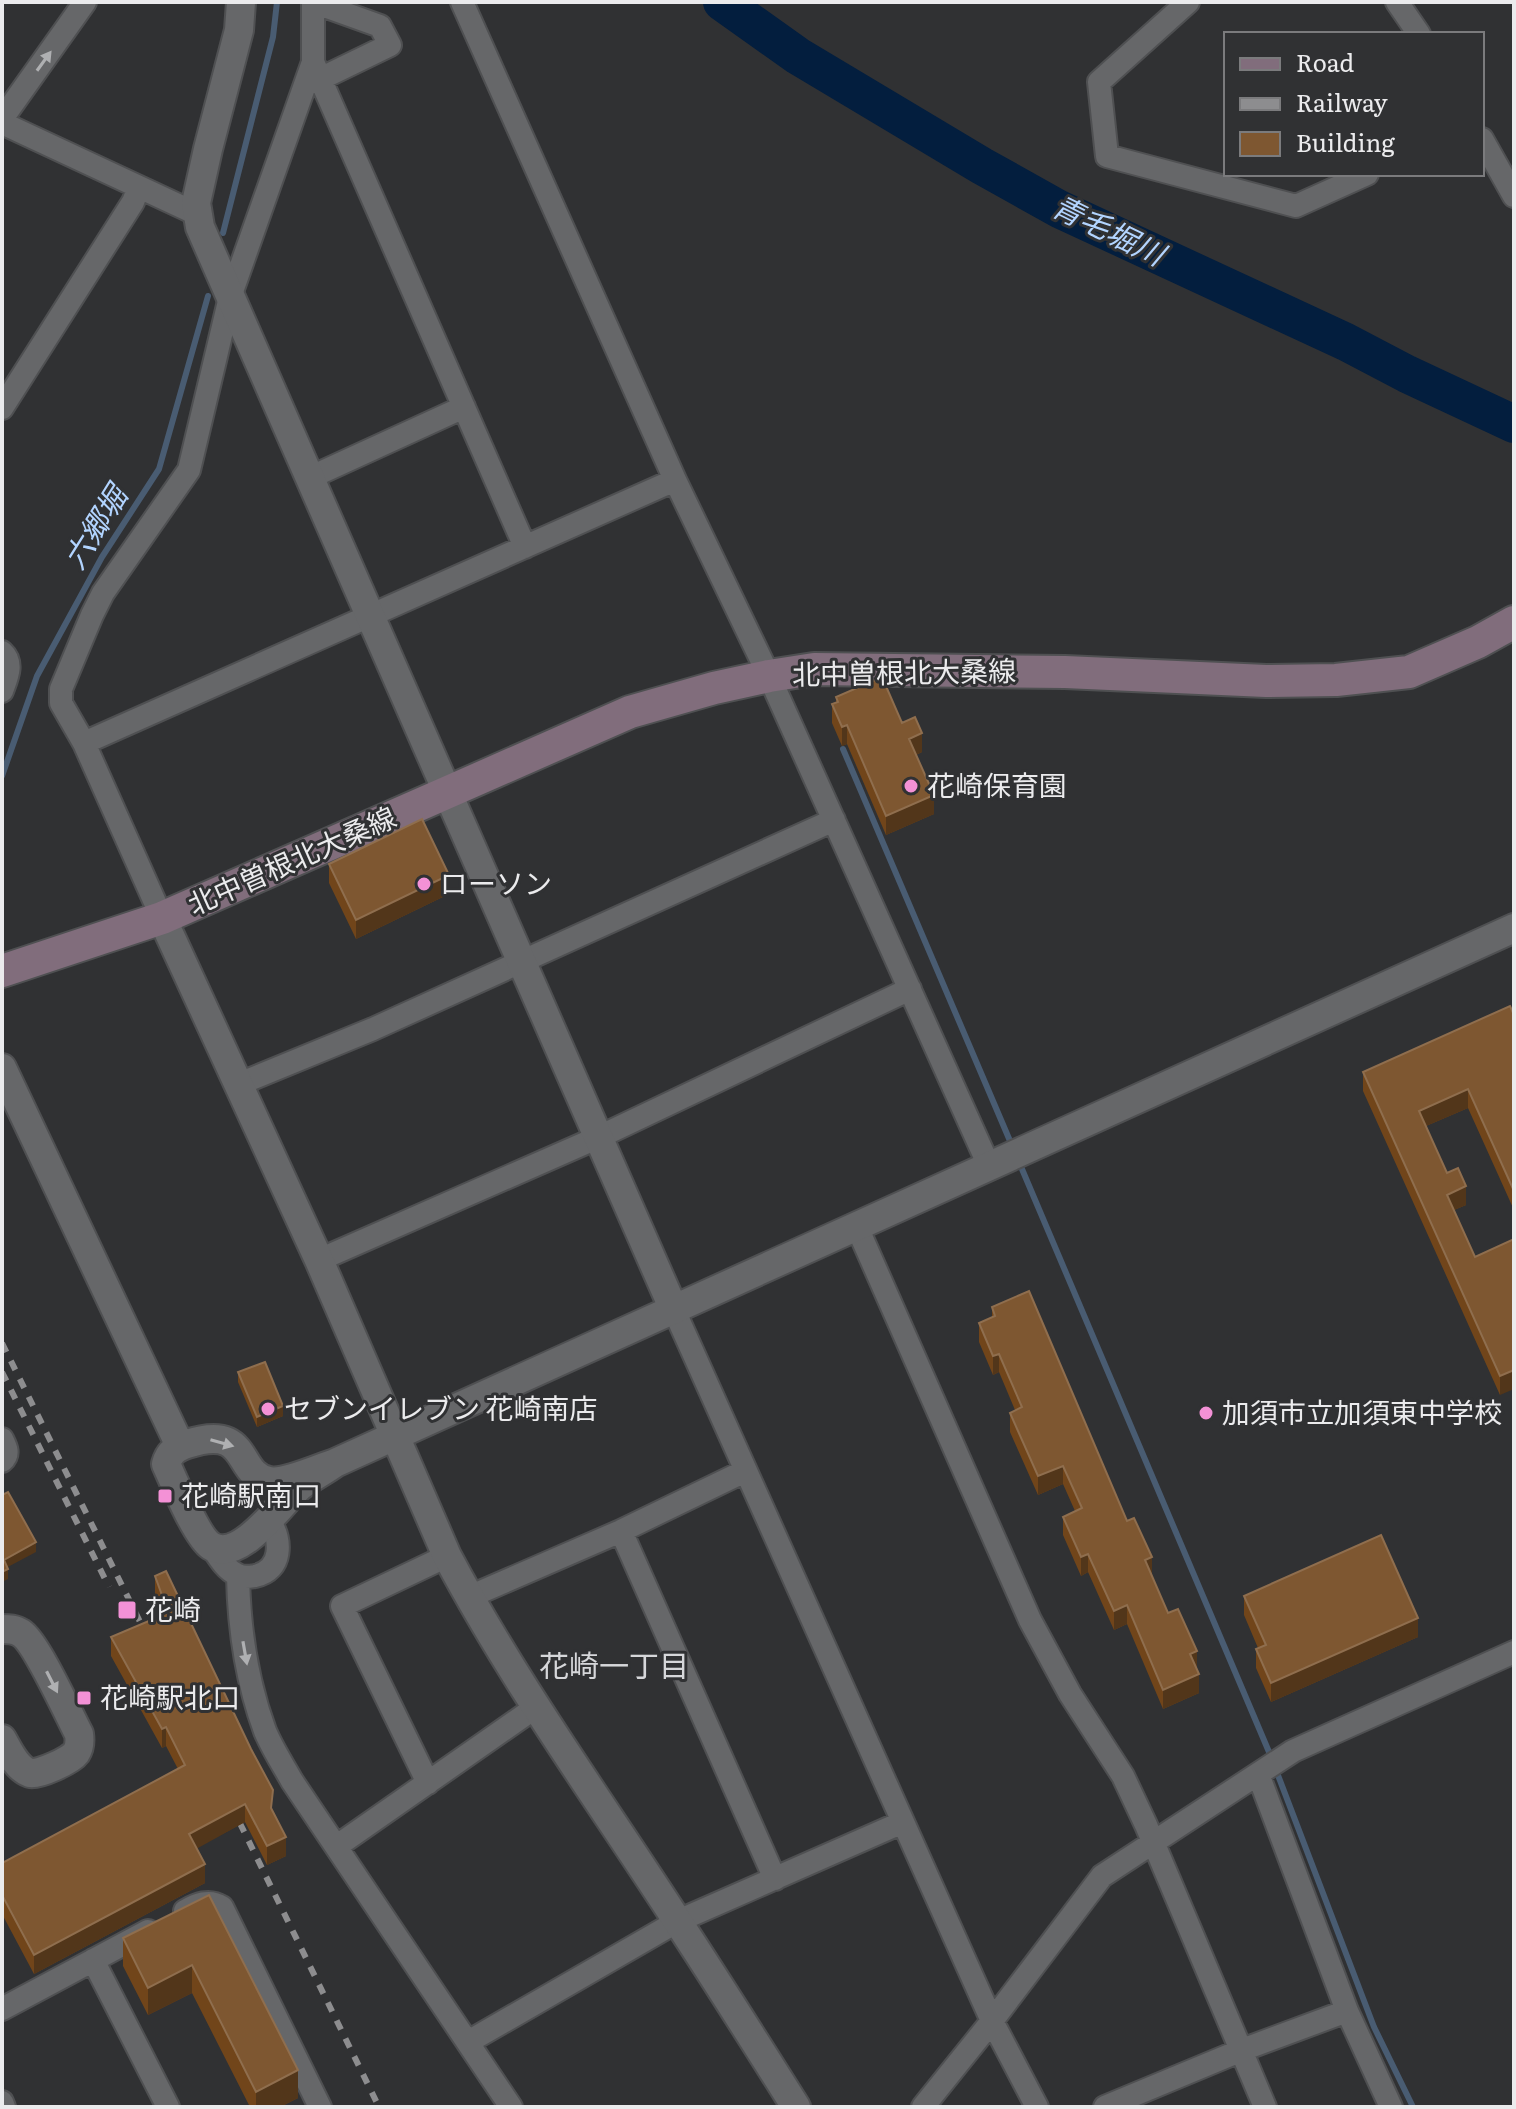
<svg xmlns="http://www.w3.org/2000/svg" width="1516" height="2109" viewBox="0 0 1516 2109" font-family="Literata,'Noto Sans JP',serif">
<style>
.lines{fill:none;stroke-linecap:round;stroke-linejoin:round}
.stream{stroke:#495c72;stroke-width:6}
.river{stroke:#031e3e;stroke-width:38}
.minor-casing{stroke:#4f5052;stroke-width:26}
.tertiary-casing{stroke:#4f5052;stroke-width:32}
.secondary-casing{stroke:#4f5052;stroke-width:36}
.minor{stroke:#666769;stroke-width:22}
.tertiary{stroke:#666769;stroke-width:28}
.secondary{stroke:#816d7c;stroke-width:32}
.rail{stroke:#8d8d8f;stroke-width:6;stroke-dasharray:10 10;stroke-linecap:butt}
.wall{fill:#71451a}
.shaded-wall{fill:#52361a}
.building{fill:#7e5731;stroke:#8f6e4e;stroke-width:2}
.oneway{fill:#afb0b2}
.poi-dot{fill:#f391d6;stroke:#303133;stroke-width:3}
.labels{text-anchor:middle;stroke-width:6;stroke-linejoin:round;paint-order:stroke}
.street-label{font-size:28px;fill:#ebebed;stroke:#303133}
.poi-label{font-size:28px;fill:#ebebed;stroke:#303133;text-anchor:start}
.water-label{font-size:30px;font-style:italic;fill:#b2d4ff;stroke:#303133}
.neighbourhood-label{font-size:30px;fill:#d6d7da;stroke:#303133}
</style>
<rect width="100%" height="100%" fill="#303133"/>
<g class="lines">
<path class="stream" d="M223 233 273 37 277 2
M843 749 1013 1148
M2 776 37 676 102 557 159 469 208 296
M1019 1162 1272 1759
M1276 1770 1374 2027 1413 2107"/>
<path class="river" d="M722 2 798 56 982 166 1059 209 1346 342 1407 374 1514 424"/>
<defs>
<path id="minor" d="M313 2 380 26 390 45 320 79
M462 2 675 480 769 676 989 1166
M1188 2 1099 82 1107 156 1296 206 1367 174
M1397 2 1419 34
M313 62 525 547
M2 119 85 2
M2 123 197 214
M1482 139 1514 196
M2 408 133 202 139 187
M309 478 464 407
M2 652C14 663 7 677 2 691
M84 743 675 480
M162 918 84 743 61 703V689L92 615 103 593 189 470 230 297 313 62V2
M239 1084 373 1029 834 820
M857 1227 1030 1620 1070 1694 1123 1776 1146 1825 1265 2107
M319 1260 599 1137 910 989
M674 1310 992 2021 1037 2107
M2 1439C6 1447 10 1454 2 1461
M621 1531 775 1879
M211 1546C218 1556 225 1569 236 1574 242 1578 248 1577 255 1576 283 1570 282 1540 269 1520
M238 1576C239 1628 247 1682 265 1731 272 1748 283 1765 292 1781L511 2107
M469 1597 621 1531 745 1471
M1258 1774 1347 2011 1391 2107
M428 1783 342 1606 447 1556
M337 1846 536 1707
M185 1911C197 1904 209 1899 222 1907L320 2107
M93 1960 168 2107
M2 2009 148 1931
M468 2042 678 1921 903 1822
M2 2102 4 2107
M923 2107 992 2021 1102 1876 1293 1751 1514 1652
M1105 2107 1242 2050 1347 2011"/>
<path id="tertiary" d="M241 2 239 30 208 149 196 203 200 227 674 1310
M162 918 319 1260 447 1556C515 1684 600 1801 678 1922 718 1983 757 2045 796 2107
M2 1068 180 1446
M335 1463C324 1471 310 1478 299 1487 282 1502 240 1564 211 1546 197 1537 174 1482 166 1464 169 1453 175 1448 187 1444 252 1423 234 1474 269 1481 285 1484 319 1468 335 1463L1514 928
M2 1629C9 1629 15 1629 21 1633 36 1642 69 1715 79 1734 80 1741 80 1747 76 1753 71 1760 39 1775 30 1773 16 1768 9 1751 2 1739"/>
<path id="secondary" d="M2 971 162 918 630 712 714 688 769 676 814 669 1065 672 1266 681 1336 680 1409 672 1478 642 1514 622"/>
</defs>
<use href="#minor" class="minor-casing"/>
<use href="#tertiary" class="tertiary-casing"/>
<use href="#secondary" class="secondary-casing"/>
<use href="#minor" class="minor"/>
<use href="#tertiary" class="tertiary"/>
<use href="#secondary" class="secondary"/>
<path class="rail" d="M2 1343 151 1644
M2 1372 109 1587
M231 1805 379 2107"/>
</g>
<path class="wall" d="M836 697 902 723 922 752 916 755 934 814 886 835 847 744 842 746 832 723V704L836 703Z
M329 864 449 894 356 939 329 883Z
M1514 1015V1210L1468 1108 1426 1126 1447 1173 1466 1205 1454 1210 1475 1257 1514 1239 1500 1395 1363 1091V1072Z
M992 1307 1127 1521 1168 1613 1197 1670 1199 1693 1163 1709 1127 1624 1114 1630 1088 1572 1081 1576 1063 1535V1517L1075 1511 1063 1484 1038 1495 1010 1432V1413L1015 1410 999 1372 993 1375 979 1342V1323L992 1317Z
M238 1372 283 1416 257 1427 238 1382Z
M155 1576 273 1811 286 1856 267 1865 245 1822 196 1848 205 1883 34 1974 2 1914V1863L178 1769 166 1746 162 1748 111 1656V1637L154 1619V1614L161 1611 155 1595Z
M1244 1596 1418 1637 1271 1702 1256 1668V1649L1258 1648 1244 1615Z
M209 1895 298 2098 280 2107H250L192 1993 148 2015 123 1966V1938Z"/>
<path class="shaded-wall" d="M847 725V744L842 746V727Z
M922 733V752L909 758V739Z
M934 795V814L886 835V816Z
M449 875V894L356 939V920Z
M1468 1089V1108L1419 1129V1111Z
M1466 1186V1205L1447 1213V1195Z
M999 1354V1372L993 1375V1356Z
M1514 1370V1389L1500 1395V1376Z
M283 1406V1416L257 1427V1417Z
M1063 1466V1484L1038 1495V1476Z
M36 1542V1552L4 1569V1560Z
M1088 1554V1572L1081 1576V1557Z
M1152 1557V1576L1145 1560Z
M8 1569V1579L2 1582V1572Z
M1127 1605V1624L1114 1630V1611Z
M1418 1618V1637L1271 1702V1683Z
M1197 1651V1670L1190 1654Z
M1199 1674V1693L1163 1709V1690Z
M166 1727V1746L162 1748V1729Z
M245 1804V1822L189 1853V1834Z
M286 1837V1856L267 1865V1846Z
M205 1864V1883L34 1974V1955Z
M192 1965V1993L148 2015V1988Z
M298 2070V2098L280 2107H256V2092Z"/>
<path class="building" d="M882 677 902 723 915 717 922 733 909 739 934 795 886 816 847 725 842 727 832 704 838 702 836 697Z
M422 819 449 875 356 920 329 864Z
M1510 1006 1514 1015V1191L1468 1089 1419 1111 1447 1173 1458 1168 1466 1186 1447 1195 1475 1257 1514 1239V1370L1500 1376 1363 1072Z
M1029 1291 1127 1521 1134 1518 1152 1557 1145 1560 1168 1613 1178 1609 1197 1651 1190 1654 1199 1674 1163 1690 1127 1605 1114 1611 1088 1554 1081 1557 1063 1517 1082 1508 1063 1466 1038 1476 1010 1413 1022 1407 999 1354 993 1356 979 1323 995 1316 992 1307Z
M265 1362 283 1406 257 1417 238 1372Z
M8 1492 36 1542 4 1560 8 1569 2 1572V1495Z
M1381 1535 1418 1618 1271 1683 1256 1649 1266 1645 1244 1596Z
M166 1571 251 1749 273 1790 271 1808 286 1837 267 1846 245 1804 189 1834 205 1864 34 1955 2 1895V1863L185 1765 166 1727 162 1729 111 1637 156 1618 154 1614 167 1609 155 1576Z
M209 1895 298 2070 256 2092 192 1965 148 1988 123 1938Z"/>
<defs><path id="oneway-solid" d="M-6-.8H1V-3.2L6.5 0L1 3.2V.8H-6Z" transform="scale(2)"/></defs>
<g class="oneway">
<use href="#oneway-solid" transform="translate(44 61) rotate(-54)"/>
<use href="#oneway-solid" transform="translate(222 1443) rotate(16)"/>
<use href="#oneway-solid" transform="translate(245 1653) rotate(80)"/>
<use href="#oneway-solid" transform="translate(52 1682) rotate(63)"/>
</g>
<g class="poi-dot">
<circle cx="911" cy="786" r="8"/>
<circle cx="424" cy="884" r="8"/>
<circle cx="268" cy="1409" r="8"/>
<circle cx="1206" cy="1413" r="8"/>
<rect x="157" y="1488" width="16" height="16" rx="4"/>
<rect x="117" y="1600" width="20" height="20" rx="4"/>
<rect x="76" y="1690" width="16" height="16" rx="4"/>
</g>
<g class="labels">
<g class="street-label">
<text transform="translate(904 673) rotate(-1)" y="10">北中曽根北大桑線</text>
<text transform="translate(292 861) rotate(-24)" y="10">北中曽根北大桑線</text>
</g>
<g class="poi-label">
<text x="927" y="796">花崎保育園</text>
<text x="440" y="894">ローソン</text>
<text x="284" y="1419">セブンイレブン 花崎南店</text>
<text x="1222" y="1423">加須市立加須東中学校</text>
<text x="181" y="1506">花崎駅南口</text>
<text x="145" y="1620">花崎</text>
<text x="100" y="1708">花崎駅北口</text>
</g>
<g class="water-label">
<text transform="translate(1108 231) rotate(26)" y="10">青毛堀川</text>
<text transform="translate(96 528) rotate(-58)" y="10">六郷堀</text>
</g>
<g class="neighbourhood-label">
<text x="614" y="1677">花崎一丁目</text>
</g>
</g>
<rect width="1516" height="2109" fill="none" stroke="#ebebed" stroke-width="8"/>
<rect x="1224" y="32" width="260" height="144" fill="#303133" stroke="#7b7b7d" stroke-width="2"/>
<rect x="1240" y="58" width="40" height="12" fill="#816d7c" stroke="#7b7b7d" stroke-width="2"/>
<text x="1296" y="72" font-size="24" fill="#ebebed">Road</text>
<rect x="1240" y="98" width="40" height="12" fill="#8d8d8f" stroke="#7b7b7d" stroke-width="2"/>
<text x="1296" y="112" font-size="24" fill="#ebebed">Railway</text>
<rect x="1240" y="132" width="40" height="24" fill="#7e5731" stroke="#7b7b7d" stroke-width="2"/>
<text x="1296" y="152" font-size="24" fill="#ebebed">Building</text>
</svg>
